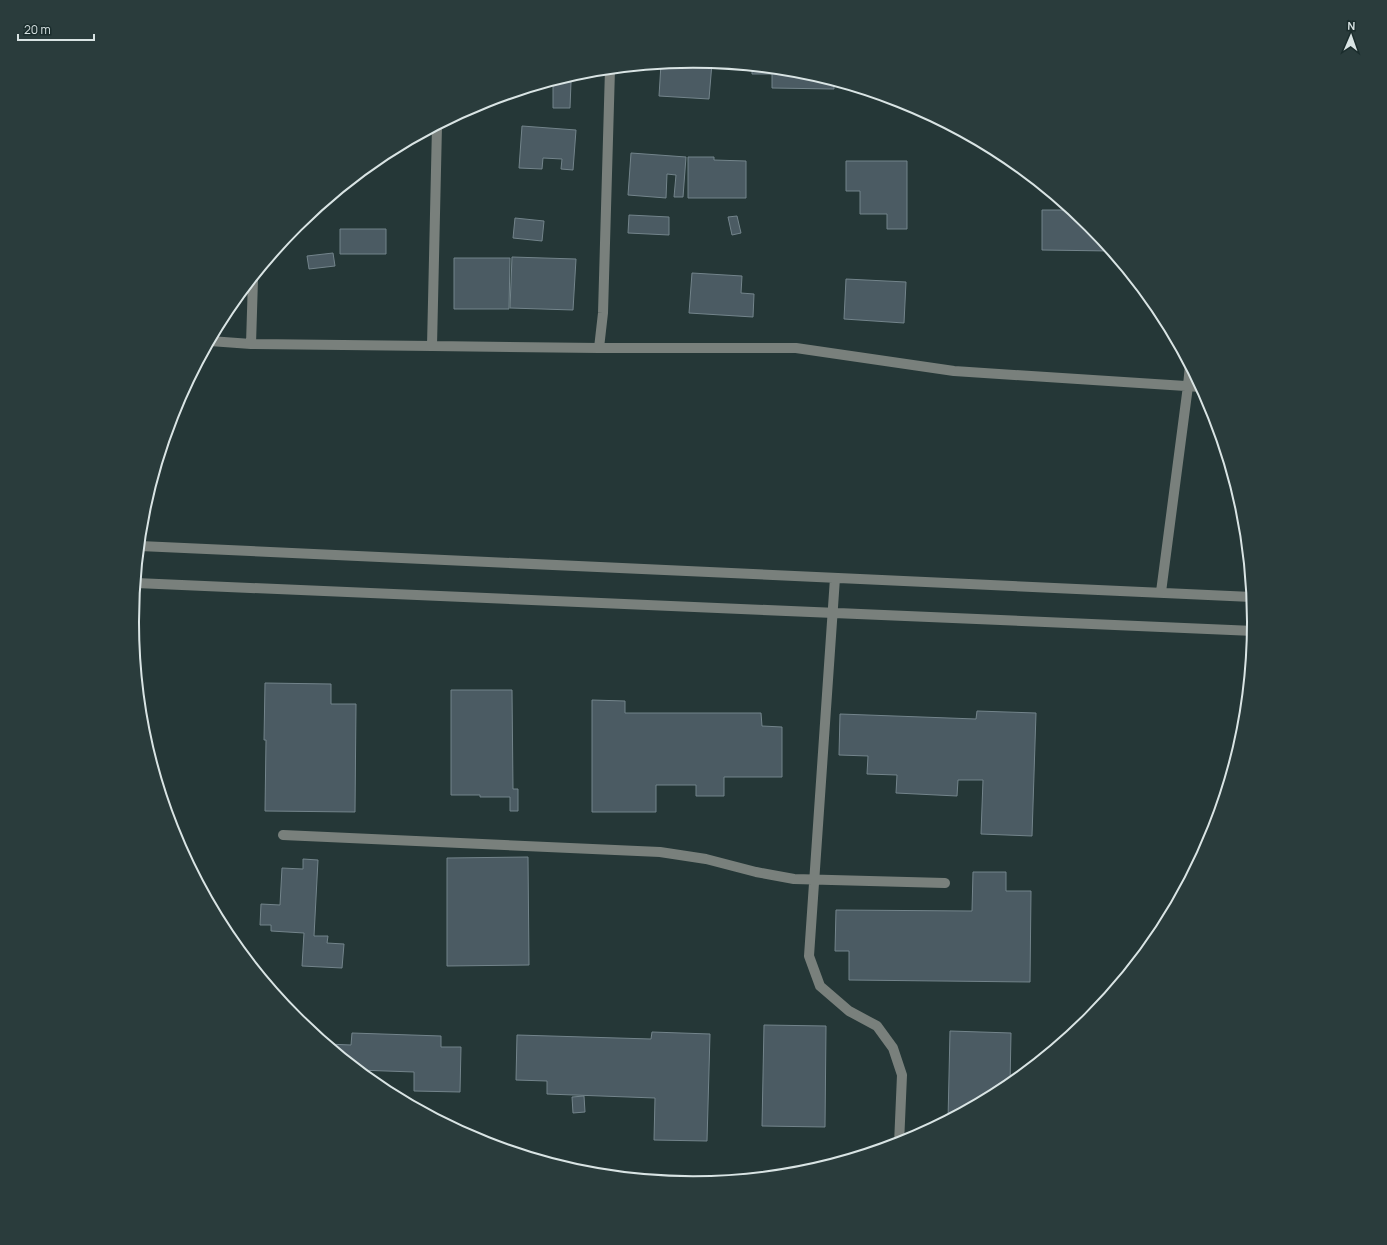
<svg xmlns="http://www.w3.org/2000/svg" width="1387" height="1245" viewBox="0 0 1387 1245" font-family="Manrope,sans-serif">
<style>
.building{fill:#4b5b63;stroke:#73848b}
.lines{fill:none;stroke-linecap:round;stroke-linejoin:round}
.minor{stroke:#79807c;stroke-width:10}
.rim{fill:none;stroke:#d9e4e4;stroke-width:2}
</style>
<rect width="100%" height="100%" fill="#253737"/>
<path class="building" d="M694 61 712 63 709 99 659 96 661 64Z
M752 67 803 72 834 81V89L772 88V74H752Z
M553 82H571L570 108H553Z
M522 126 576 130 573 170 561 169 562 159 543 158 542 169 519 168Z
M631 153 686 157 683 197H674L676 175 667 174 666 198 628 195Z
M688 157H714V160L746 161V198H688Z
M846 161H907V229H887V214H860V191H846Z
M1042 210H1072L1091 226 1111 251 1042 250Z
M629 215 669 217V235L628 233Z
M737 216 741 233 732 235 728 217Z
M515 218 544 221 542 241 513 238Z
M340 229H386V254H340Z
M333 253 335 266 309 269 307 256Z
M512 257 576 259 573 310 510 308Z
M454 258H510L509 309H454Z
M692 273 742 276 741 293 754 294 753 317 689 313Z
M846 279 906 282 904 323 844 319Z
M265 683 331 684V704H356L355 812 265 811 266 740H264Z
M451 690H512L513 789H518V811H510V797H480V795H451Z
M592 700 625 701V713H761L762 726 782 727V777H724V796H696V785H656V812H592Z
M977 711 1036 713 1032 836 981 834 983 780H958L957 796 896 793 897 775 867 774 868 756 839 755 840 714 976 719Z
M528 857 529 965 447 966V858Z
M303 859 318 860 314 936H328L327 943 344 944 342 968 302 966 304 933 271 931V925H260L261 904 280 905 282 868 303 869Z
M973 872H1006V891H1031L1030 982 849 980V951H835L836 910 972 911Z
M764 1025 826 1026 825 1127 762 1126Z
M950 1031 1011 1033 1010 1085 1005 1089 948 1120Z
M652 1032 710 1034 707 1141 654 1140 655 1098 547 1094V1081L516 1080 517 1035 651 1039Z
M352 1033 441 1036V1047H461L460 1092 414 1091V1072L358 1070 326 1044 351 1045Z
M584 1096 585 1112 573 1113 572 1097Z"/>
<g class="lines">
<path class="minor" d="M610 69 603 313 599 348H796L954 371 1201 387
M437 126 432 346 599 348
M253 279 251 344 432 346
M210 341 251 344
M140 546 1252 597
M835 578 809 956 820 986 849 1011 877 1026 893 1048 902 1075 899 1144
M136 583 1254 631
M1161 592 1188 386 1190 365
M283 835 660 852 706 859 756 872 794 879 945 883"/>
</g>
<path d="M0 0H1387V1245H0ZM139 622a554 554 0 1 1 1108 0a554 554 0 1 1-1108 0Z" fill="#2a3c3c" fill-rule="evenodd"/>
<path class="rim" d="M139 622a554 554 0 1 1 1108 0a554 554 0 1 1-1108 0Z"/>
<g transform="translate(1351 36) rotate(2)" stroke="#1b2d2d" stroke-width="3" paint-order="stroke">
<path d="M0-3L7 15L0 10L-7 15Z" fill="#d9e4e4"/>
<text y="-6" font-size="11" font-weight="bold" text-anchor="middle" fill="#d9e4e4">N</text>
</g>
<path d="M18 34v6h76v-6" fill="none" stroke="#d9e4e4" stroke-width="2"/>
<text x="24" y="34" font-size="12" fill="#d9e4e4" stroke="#1b2d2d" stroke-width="3" paint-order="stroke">20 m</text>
</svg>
